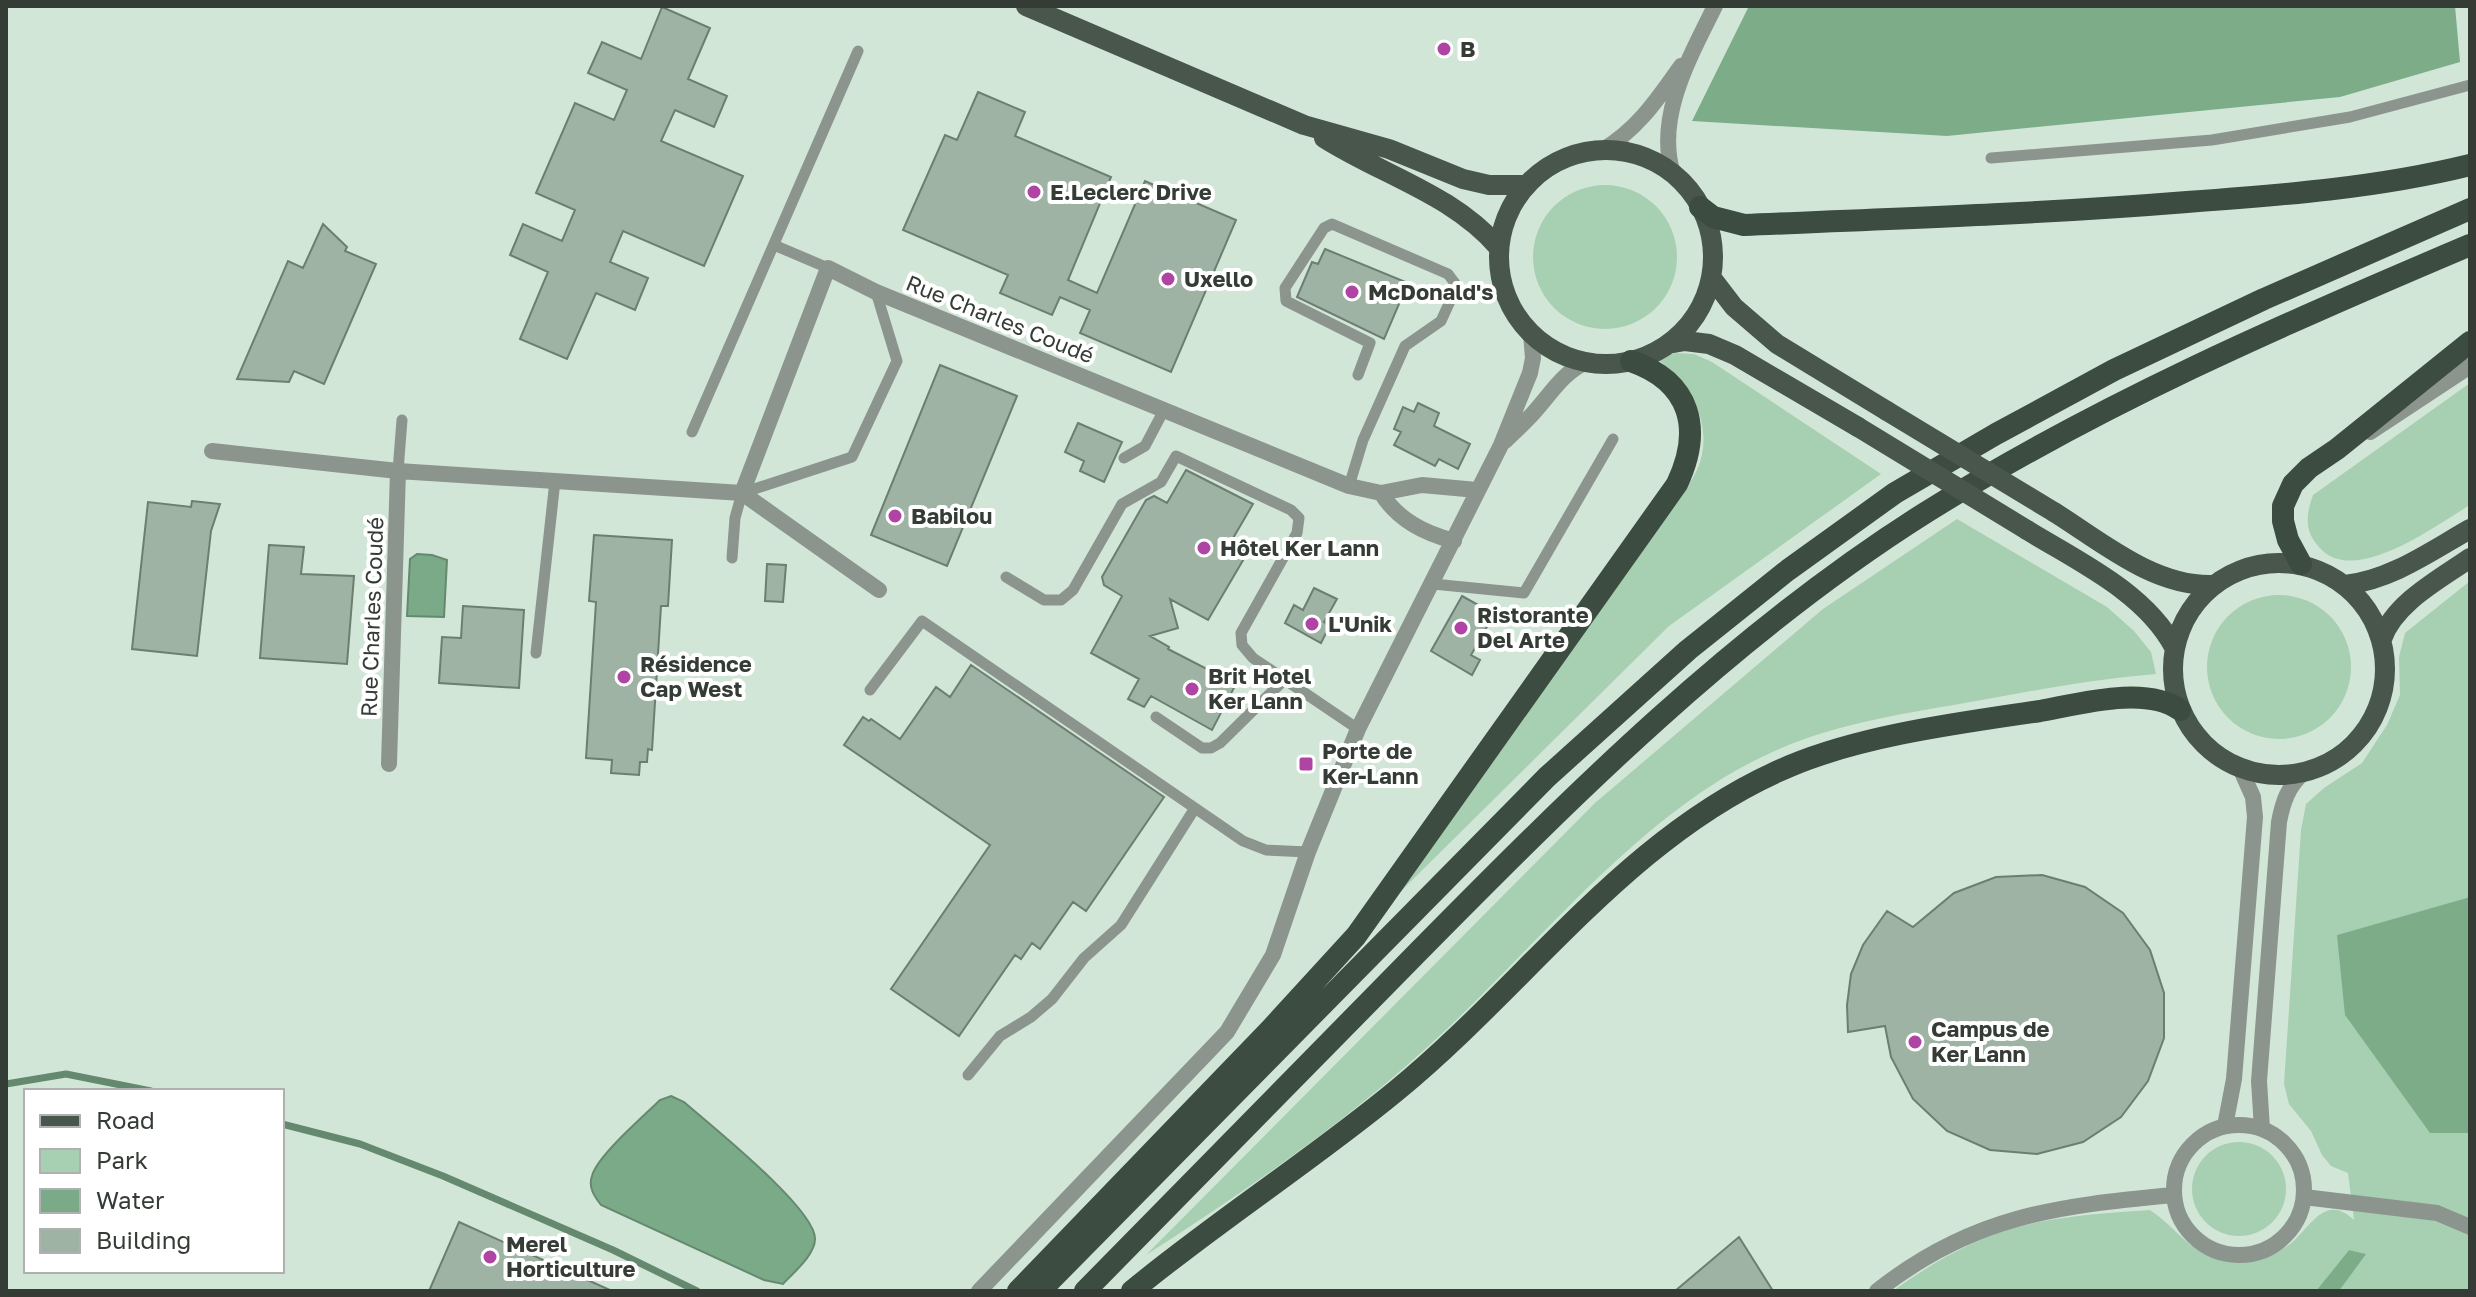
<svg xmlns="http://www.w3.org/2000/svg" width="2476" height="1297" viewBox="0 0 2476 1297" font-family="'Golos Text',sans-serif">
<style>
.green{fill:#a7cfb1}
.forest{fill:#7dac89}
.water{fill:#7aaa87;stroke:#65896f;stroke-width:2}
.lines{fill:none;stroke-linecap:round;stroke-linejoin:round}
.stream{stroke:#65896f;stroke-width:7}
.building{fill:#9fb3a4;stroke:#6c7e70;stroke-width:2}
.service{stroke:#8c948e;stroke-width:11}
.minor{stroke:#8c948e;stroke-width:16}
.tertiary{stroke:#8c948e;stroke-width:16}
.primary{stroke:#48564c;stroke-width:20}
.trunk{stroke:#3c4c40;stroke-width:22}
.primary-bridge{stroke:#48564c;stroke-width:20}
.poi-dot{fill:#b044a4;stroke:#fff;stroke-width:3}
.labels{text-anchor:middle;stroke-width:8;stroke-linejoin:round;paint-order:stroke}
.poi-label{font-size:22px;font-weight:bold;fill:#353c36;stroke:#fff;text-anchor:start}
.street-label{font-size:22px;fill:#353c36;stroke:#fff}
</style>
<rect width="100%" height="100%" fill="#d2e6d7"/>
<path class="green" d="M1533 257a72 72 0 1 1 144 0a72 72 0 1 1-144 0Z
M1676 353 1694 354 1712 362 1881 474 1669 626 1391 901 1680 497C1686 488 1693 479 1697 470 1716 427 1691 383 1656 358Z
M2470 383V505C2436 525 2353 588 2319 547 2304 531 2306 515 2313 495Z
M1957 519 2107 607 2134 631 2151 652 2156 674C2095 679 2036 690 1976 701 1909 713 1840 722 1777 750 1649 805 1549 932 1450 1026 1358 1114 1252 1187 1146 1255L1595 803 1823 609Z
M2470 581V897L2337 935 2430 1132 2470 1133V1291H2339L2365 1254 2349 1250 2316 1291H1893C1933 1262 1978 1236 2026 1225 2066 1215 2110 1213 2150 1210 2175 1226 2194 1258 2226 1261 2248 1263 2273 1258 2290 1244 2310 1228 2325 1192 2354 1220L2348 1173 2331 1166 2322 1155 2311 1131 2289 1104 2284 1084 2301 830 2306 804 2324 788 2362 763 2387 725 2400 695 2399 657 2405 633Z
M2207 667a72 72 0 1 1 144 0a72 72 0 1 1-144 0Z
M2192 1189a47 47 0 1 1 94 0a47 47 0 1 1-94 0Z"/>
<path class="forest" d="M1749 6H2455L2460 62 2340 97 1947 136 1692 121Z
M2470 897V1133H2430L2345 1015 2337 935Z
M2349 1250 2366 1254 2339 1291H2316Z"/>
<path class="water" d="M417 554 432 555 447 560 444 617 407 616 410 559Z
M671 1096 684 1102C710 1125 816 1209 815 1239 815 1255 793 1273 783 1284L764 1280 601 1205C594 1196 588 1187 592 1176 597 1156 644 1116 660 1100Z"/>
<g class="lines">
<path class="stream" d="M6 1084 66 1074 151 1091
M282 1124 360 1144 443 1176 613 1250 697 1291"/>
</g>
<path class="building" d="M662 7 710 28 688 79 727 96 714 127 675 110 661 141 743 176 704 266 623 231 610 262 648 278 635 310 596 293 567 359 520 339 548 272 510 255 523 224 562 241 575 210 536 193 575 103 614 120 627 90 588 73 602 42 641 59Z
M978 92 1025 112 1015 136 1111 177 1068 280 1097 293 1145 181 1236 220 1171 372 1080 333 1090 310 1060 297 1052 315 1000 293 1008 275 903 230 945 135 957 140Z
M323 224 347 247 345 251 376 264 324 384 294 371 289 382 237 379 288 261 303 268Z
M1325 249 1408 283 1384 339 1297 297 1312 262 1318 264Z
M940 365 1017 396 947 566 871 535Z
M1418 403 1439 413 1434 426 1470 444 1458 469 1439 459 1435 466 1394 445 1401 432 1394 429 1403 407 1414 412Z
M1078 423 1122 442 1104 482 1080 471 1084 461 1065 452Z
M1186 470 1253 504 1232 540 1249 550 1208 620 1170 599 1178 628 1150 636 1169 647 1168 649 1236 684 1212 730 1151 696 1144 707 1128 699 1139 679 1091 653 1122 596 1104 585 1102 577 1146 500 1154 496 1167 503Z
M192 501 220 504 211 531 197 656 132 649 148 502 191 507Z
M594 535 672 540 668 606H661L652 750 648 749 647 762H640L639 775 611 773 612 760 586 758 596 602 589 601Z
M269 545 304 547 301 574 354 576 347 664 260 658Z
M767 564 786 565 783 602 765 601Z
M1314 588 1337 599 1324 622 1330 625 1321 643 1285 623 1294 605 1303 610Z
M1462 596 1491 612 1485 622 1488 625 1471 655 1480 660 1472 675 1431 651Z
M463 606 524 610 519 688 439 683 442 637 461 638Z
M971 665 1164 797 1086 911 1073 902 1040 949 1032 943 1021 959 1015 955 959 1036 891 989 990 845 844 745 863 717 869 721 871 719 900 739 936 687 950 697Z
M2042 875 2085 887 2123 913 2150 950 2164 993V1038L2148 1081 2121 1117 2083 1142 2037 1154 1990 1150 1947 1131 1913 1099 1891 1057 1885 1026 1848 1032 1847 1005 1851 974 1863 945 1887 911 1913 927 1954 893 1996 877Z
M459 1222 612 1291H429Z
M1739 1237 1773 1291H1675Z"/>
<g class="lines">
<path class="service" d="M1991 158 2212 140 2350 117 2470 85
M774 245 828 268
M692 432 858 51
M1124 458 1145 446 1164 410
M398 471 402 420
M1349 486 1363 440 1405 346 1441 321 1457 286 1448 274 1332 224 1324 228 1285 288 1286 301 1370 343 1358 375
M732 558 735 518 742 493 852 457 897 361 876 292
M1006 577 1044 600H1061L1073 590 1122 504 1161 482 1176 456 1291 510 1299 518 1297 533 1241 633 1242 645 1253 658 1358 729
M1433 584 1524 593 1613 439
M536 653 555 481
M870 690 922 621 1243 841 1266 850 1308 852
M1156 717 1202 748H1211L1220 743 1285 679
M968 1075 1000 1036 1031 1017 1052 999 1084 958 1121 925 1195 808"/>
<path class="minor" d="M2370 432 2470 366
M1505 441C1515 431 1527 421 1536 410 1552 392 1563 373 1586 362
M212 451 398 471 742 493 879 590
M742 493 828 268 876 292 1349 486 1381 493 1422 485 1477 490
M1381 493C1398 520 1424 533 1454 541
M389 764 398 471
M2304 1197 2437 1213 2470 1227
M979 1291 1227 1032 1273 955 1308 852 1358 729 1501 445 1530 373 1533 358 1531 334"/>
<path class="tertiary" d="M1601 151C1637 130 1657 100 1681 66
M1673 174C1655 117 1690 57 1715 6
M2174 1190a65 65 0 1 1 130 0a65 65 0 1 1-130 0Z
M2225 1126 2234 1079 2255 817 2253 797 2240 768
M2262 1129 2259 1081 2279 822C2283 801 2288 787 2304 772
M1877 1291C1972 1216 2056 1206 2173 1195"/>
<path class="primary" d="M1026 6 1304 125 1389 149 1463 179 1489 185H1526
M1324 138C1382 175 1453 194 1499 248
M1499 257a107 107 0 1 1 214 0a107 107 0 1 1-214 0Z
M1711 277 1734 307 1777 344 1887 411
M1668 344 1685 341 1709 344 1735 355 1858 427
M2054 512C2102 542 2154 587 2213 585
M2027 530C2077 561 2145 592 2174 647
M2173 669a106 106 0 1 1 212 0a106 106 0 1 1-212 0Z
M2345 585C2391 580 2431 551 2470 529
M2382 639C2394 603 2440 579 2470 558"/>
<path class="trunk" d="M1700 207 1713 217 1744 225C1891 219 2039 214 2187 202 2282 195 2377 188 2470 165
M2301 564 2288 540 2283 521V506L2293 484 2309 468 2337 449 2470 342
M1018 1291 1269 1031 1356 936 1677 484C1703 429 1691 382 1631 361
M1040 1291 1547 777 1688 650 1788 570 1895 493 1996 434 2114 370 2264 299 2470 209
M1085 1291C1196 1177 1308 1064 1419 951 1575 793 1735 633 1925 513 2097 405 2283 324 2470 245
M1132 1291C1217 1221 1311 1161 1396 1091 1528 983 1629 833 1790 766 1864 735 1960 723 2040 711 2079 704 2146 685 2180 710"/>
<path class="primary-bridge" d="M1887 411 2054 512
M1858 427 2027 530"/>
</g>
<g class="poi-dot">
<circle cx="1444" cy="49" r="8"/>
<circle cx="1034" cy="192" r="8"/>
<circle cx="1168" cy="279" r="8"/>
<circle cx="1352" cy="292" r="8"/>
<circle cx="895" cy="516" r="8"/>
<circle cx="1204" cy="548" r="8"/>
<circle cx="1312" cy="624" r="8"/>
<circle cx="1461" cy="628" r="8"/>
<circle cx="624" cy="677" r="8"/>
<circle cx="1192" cy="689" r="8"/>
<rect x="1298" y="756" width="16" height="16" rx="4"/>
<circle cx="1915" cy="1042" r="8"/>
<circle cx="490" cy="1257" r="8"/>
</g>
<g class="labels">
<g class="poi-label">
<text x="1460" y="57">B</text>
<text x="1050" y="200">E.Leclerc Drive</text>
<text x="1184" y="287">Uxello</text>
<text x="1368" y="300">McDonald's</text>
<text x="911" y="524">Babilou</text>
<text x="1220" y="556">Hôtel Ker Lann</text>
<text x="1477" y="623">Ristorante<tspan x="1477" dy="25">Del Arte</tspan></text>
<text x="1328" y="632">L'Unik</text>
<text x="640" y="672">Résidence<tspan x="640" dy="25">Cap West</tspan></text>
<text x="1208" y="684">Brit Hotel<tspan x="1208" dy="25">Ker Lann</tspan></text>
<text x="1322" y="759">Porte de<tspan x="1322" dy="25">Ker-Lann</tspan></text>
<text x="1931" y="1037">Campus de<tspan x="1931" dy="25">Ker Lann</tspan></text>
<text x="506" y="1252">Merel<tspan x="506" dy="25">Horticulture</tspan></text>
</g>
<g class="street-label">
<text transform="translate(1000 319) rotate(22)" y="8">Rue Charles Coudé</text>
<text transform="translate(372 617) rotate(-88)" y="8">Rue Charles Coudé</text>
</g>
</g>
<rect width="2476" height="1297" fill="none" stroke="#353c36" stroke-width="16"/>
<rect x="24" y="1089" width="260" height="184" fill="#ffffff" stroke="#aeb1af" stroke-width="2"/>
<rect x="40" y="1115" width="40" height="12" fill="#48564c" stroke="#aeb1af" stroke-width="2"/>
<text x="96" y="1129" font-size="24" fill="#353c36">Road</text>
<rect x="40" y="1149" width="40" height="24" fill="#a7cfb1" stroke="#aeb1af" stroke-width="2"/>
<text x="96" y="1169" font-size="24" fill="#353c36">Park</text>
<rect x="40" y="1189" width="40" height="24" fill="#7aaa87" stroke="#aeb1af" stroke-width="2"/>
<text x="96" y="1209" font-size="24" fill="#353c36">Water</text>
<rect x="40" y="1229" width="40" height="24" fill="#9fb3a4" stroke="#aeb1af" stroke-width="2"/>
<text x="96" y="1249" font-size="24" fill="#353c36">Building</text>
</svg>
